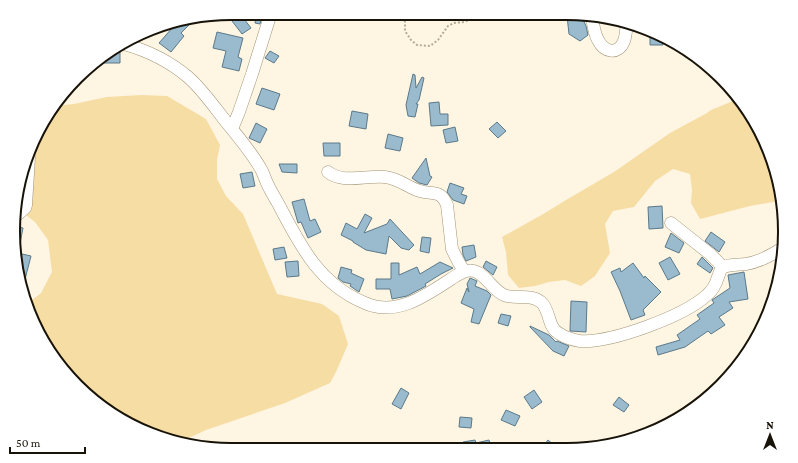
<svg xmlns="http://www.w3.org/2000/svg" width="798" height="463" viewBox="0 0 798 463" font-family="'Crimson Pro',serif">
<style>
.green{fill:#f6dda4}
.building{fill:#9abbcd;stroke:#5a798a}
.lines{fill:none;stroke-linecap:round;stroke-linejoin:round}
.minor-casing{stroke:#a19476;stroke-width:13}
.path{stroke:#b2aa9a;stroke-width:2;stroke-dasharray:2 2;stroke-linecap:butt}
.minor{stroke:#fff;stroke-width:12}
.rim{fill:none;stroke:#181308;stroke-width:2}
</style>
<rect width="100%" height="100%" fill="#fef5e2"/>
<path class="green" d="M141 95 167 96 206 119 220 145 217 160V179L226 196 243 214 277 294 322 304 339 316 348 344 336 372 330 383 285 403 206 430 180 442 161 438 110 413 58 365 26 305 41 293 52 272 48 240 35 222 17 208 21 175 50 110 53 106 74 104 107 97Z
M738 99 748 110 781 189V202L779 201 750 206 700 219 691 203 692 190 690 174 673 169 655 181 634 207 613 211 605 224 610 253 595 276 581 286 565 280 549 282 535 286 519 288 508 275 506 252 502 237 545 213 566 200 614 172 670 133 707 113 711 110Z"/>
<path class="building" d="M257 13H263L260 24 255 23Z
M241 15 251 28 242 34 232 21Z
M581 15 586 26 588 35 580 41 569 34 567 16Z
M195 19 181 33 184 36 171 52 159 43 173 27 178 22Z
M217 32 243 38 238 57 242 59 239 71 222 67 226 51 213 48Z
M650 35 659 36 663 38V45H650Z
M118 48 120 50V63H104V55Z
M270 51 279 56 274 63 265 58Z
M413 74 415 75 416 88 422 77 424 78 419 100 416 104H418L415 117 408 116 406 105Z
M262 88 280 94 274 110 256 104Z
M439 102 440 114H448V125L431 126 429 103Z
M352 111 368 114 366 129 349 126Z
M497 122 506 131 498 138 489 129Z
M256 123 267 129 260 143 249 138Z
M455 127 458 141 446 143 443 130Z
M388 134 403 138 400 151 385 148Z
M323 143H340V156H324Z
M426 158 430 176 432 177 427 185 419 183 412 178Z
M279 164H297V173L282 172Z
M252 172 255 186 243 188 240 174Z
M450 183 464 188 461 194 467 196 464 204 453 200 447 192Z
M304 199 310 221 315 219 321 232 308 238 301 222 298 223 292 202Z
M662 206 663 228 649 229 648 207Z
M365 214 372 218 364 233 387 224 390 219 414 245 409 250 401 248 389 236 386 254 366 250 353 242V241L341 235 346 223 357 229Z
M15 226 23 228 18 254H15L13 246Z
M711 232 725 242 719 252 705 241Z
M671 233 684 243 679 253 665 247Z
M422 237 431 238 429 253 420 251Z
M474 245 476 257 466 261 463 255 462 247Z
M284 247 287 258 275 260 273 249Z
M22 254 31 256 22 291 16 259 20 260Z
M670 257 680 274 668 280 659 263Z
M702 257 713 268 710 273 697 264Z
M298 261 299 276 287 277 285 262Z
M486 261 497 267 493 275 483 267Z
M440 262 453 268 441 274 425 284 426 286 407 296 392 299 390 289H376V279H391V263H399V275L417 267 420 274Z
M633 263 644 278 645 276 661 292 643 310 645 315 631 320 620 291 611 272 620 268 621 272Z
M341 267 352 270 351 273 364 279 359 292 350 286 351 284 343 282 338 278Z
M744 272 748 299 729 302 733 308 719 317 725 325 711 334 708 331 685 347 658 355 656 347 680 340 677 335 700 319 697 315 714 303 712 300 730 288 728 275Z
M470 278 477 281 475 286 487 291 491 295 479 324 471 322 474 309 461 303 467 288 469 292 467 284Z
M571 301 587 302 586 332 570 331Z
M501 314 511 316 508 326 498 323Z
M530 326 549 335 556 342 557 341 569 346 564 356 553 351 530 327Z
M401 388 409 393 401 409 392 404Z
M534 390 542 402 532 409 524 397Z
M619 397 629 405 624 412 613 405Z
M506 410 520 416 515 426 501 420Z
M460 417 472 418 471 428 459 427Z
M475 440 476 443 489 440 492 450H463V442Z
M548 440 560 450H540Z"/>
<g class="lines">
<defs>
<path id="minor" d="M592 16C593 24 594 33 598 40 604 52 618 56 624 41 626 36 626 29 627 23
M124 44C149 51 169 61 188 77 203 90 215 108 227 123 239 138 253 154 262 171 264 175 265 179 267 183 271 192 277 201 281 209 302 249 321 285 365 303 396 317 425 296 451 279 459 274 465 269 474 271 487 275 492 290 504 295 515 300 530 293 541 302 551 311 547 328 560 334 566 338 574 340 580 341 612 343 684 316 707 295 713 290 716 284 718 277 719 275 720 271 721 269 726 264 739 265 746 264 759 262 770 256 781 249
M232 129 239 112 252 74 271 13
M328 172C343 184 367 175 385 177 400 179 407 187 420 191 433 195 440 189 447 205L452 249 459 263 464 271
M16 216 25 208 26 205 29 157
M671 223 710 254 723 267"/>
</defs>
<use href="#minor" class="minor-casing"/>
<path class="path" d="M402 13 405 22V31L411 40 417 45 430 46 438 40 448 26 454 23 464 22 485 13"/>
<use href="#minor" class="minor"/>
</g>
<path d="M0 0H798V463H0ZM231 20H567A211 211 0 0 1 778 231V232A211 211 0 0 1 567 443H231A211 211 0 0 1 20 232V231A211 211 0 0 1 231 20Z" fill="#fff" fill-rule="evenodd"/>
<path class="rim" d="M231 20H567A211 211 0 0 1 778 231V232A211 211 0 0 1 567 443H231A211 211 0 0 1 20 232V231A211 211 0 0 1 231 20Z"/>
<g transform="translate(770 435)" stroke="#ffffff" stroke-width="3" paint-order="stroke">
<path d="M0-3L7 15L0 10L-7 15Z" fill="#181308"/>
<text y="-6" font-size="11" font-weight="bold" text-anchor="middle" fill="#181308">N</text>
</g>
<path d="M10 447v6h75v-6" fill="none" stroke="#181308" stroke-width="2"/>
<text x="16" y="447" font-size="12" fill="#181308" stroke="#ffffff" stroke-width="3" paint-order="stroke">50 m</text>
</svg>
